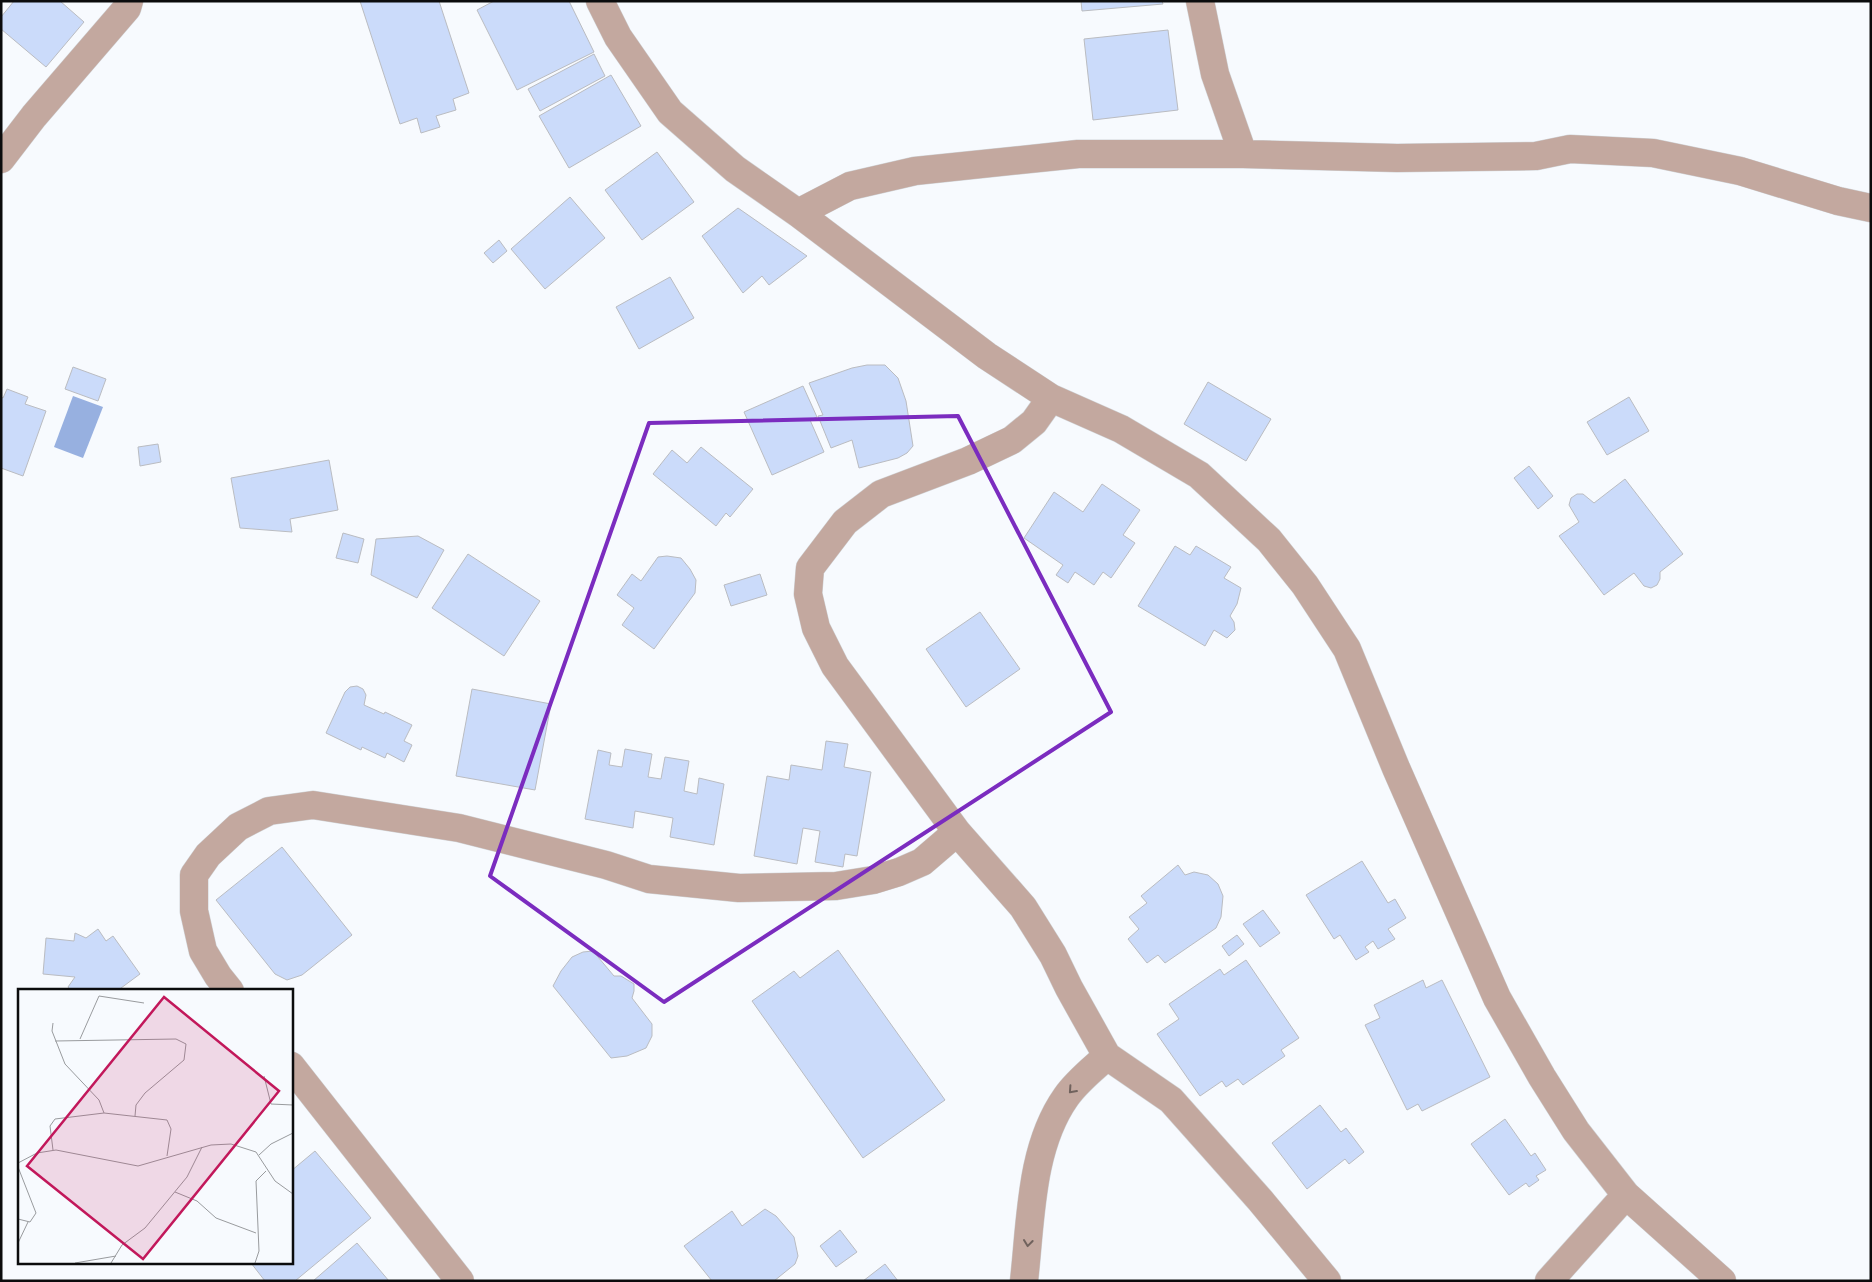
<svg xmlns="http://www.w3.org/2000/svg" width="1872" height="1282" viewBox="0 0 1872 1282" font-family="'Open Sans',sans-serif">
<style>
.water{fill:#97b0e0}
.building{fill:#cbdbfa;stroke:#babcc1}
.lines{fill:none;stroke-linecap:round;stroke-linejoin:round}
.minor-casing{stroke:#d1d4d7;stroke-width:29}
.minor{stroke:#c3a89f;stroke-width:28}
.oneway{stroke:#70625d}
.marked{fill:none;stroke:#7b2cbf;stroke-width:4;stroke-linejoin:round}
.inset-road{fill:none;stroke:#999b9e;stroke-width:1}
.view{fill:#c2185b;fill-opacity:0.15;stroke:#c2185b;stroke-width:2.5}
.inset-edge{fill:none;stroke:#0b0c0d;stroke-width:2.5}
</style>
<rect width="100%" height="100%" fill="#f7fafe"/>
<path class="water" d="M73 396 103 407 83 458 54 447Z"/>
<path class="building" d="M14 1H60L84 22 46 67 1 29V17Z
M360 1H439L469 93 453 99 456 110 436 116 440 127 421 133 417 118 400 124Z
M494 1H569L594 52 517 90 477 10Z
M1081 1H1162L1163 4 1082 11Z
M1168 30 1178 110 1093 120 1084 39Z
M594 54 605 76 540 111 528 89Z
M611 75 641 126 569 168 539 116Z
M657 152 694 202 642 240 605 190Z
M570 197 605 238 545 289 511 249Z
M738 208 807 256 769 285 762 276 743 293 702 236Z
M499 240 507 251 493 263 484 253Z
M670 277 694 318 639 349 616 307Z
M867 365H885L898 378 906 401 913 446 907 453 898 458 859 468 852 440 831 448 818 416 823 415 809 383 852 368Z
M73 367 106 379 98 401 65 389Z
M1208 382 1271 419 1246 461 1184 424Z
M803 386 817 417 810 420 824 452 772 475 744 412Z
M7 389 28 397 25 404 46 411 23 476 1 468V397L3 398Z
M1629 397 1649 431 1607 455 1587 422Z
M158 444 161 462 140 466 138 447Z
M701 447 753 489 730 517 726 513 716 526 653 474 672 450 687 463Z
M329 460 338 510 290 519 292 532 240 528 231 478Z
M1529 466 1553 496 1538 509 1514 478Z
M1625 479 1683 554 1660 572V579L1657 585 1651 588 1644 586 1634 573 1604 595 1559 536 1579 522 1569 505 1571 498 1577 494H1583L1594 503Z
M1102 484 1140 510 1123 535 1135 543 1111 578 1103 572 1094 585 1075 572 1068 583 1056 575 1063 565 1024 538 1054 492 1083 512Z
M343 533 364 539 358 563 336 558Z
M418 536 444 550 417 598 371 575 376 539Z
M1175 546 1190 555 1196 546 1231 567 1224 578 1241 588 1237 604 1230 616 1234 622 1235 630 1227 638 1214 630 1205 646 1138 606Z
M468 554 540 601 504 656 432 608Z
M667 556 681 558 690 569 696 580 695 593 654 649 622 625 634 608 617 595 632 574 641 581 658 557Z
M760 574 767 595 731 606 724 585Z
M980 612 1020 669 966 707 926 649Z
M357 686 363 689 366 695 364 705 384 714 385 712 412 725 404 741 412 745 404 762 387 753 385 758 362 747 361 750 326 733 345 692 350 687Z
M472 689 551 704 535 790 456 776Z
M826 741 848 744 844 767 871 772 857 856 845 854 843 867 815 862 820 831 803 828 797 864 754 856 767 776 789 780 791 765 822 770Z
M625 749 652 754 648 777 661 779 665 757 689 761 684 791 697 794 699 778 724 784 714 845 670 837 673 818 635 811 633 828 585 819 598 750 611 753 609 765 622 767Z
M282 847 352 935 302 975 287 980 275 974 216 900Z
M1362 861 1388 903 1395 899 1406 918 1388 929 1395 939 1378 949 1373 941 1365 947 1369 952 1356 960 1340 935 1334 939 1306 895Z
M1178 865 1185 875 1194 872 1208 875 1218 884 1223 896 1221 917 1216 928 1165 963 1158 955 1147 963 1128 939 1139 929 1129 917 1147 903 1141 896Z
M1263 910 1280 933 1260 947 1243 924Z
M98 929 106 941 113 936 140 974 117 991H71L68 987 75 977 43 974 46 938 74 941 75 933 86 938Z
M1237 935 1244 944 1229 956 1222 946Z
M838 950 945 1100 863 1158 752 1001 794 971 800 978Z
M593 951 614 976H621L634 984V991L632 998 652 1024V1036L646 1048 627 1056 611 1058 553 986 561 971 572 957 583 952Z
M1246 960 1299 1038 1281 1050 1285 1056 1243 1085 1238 1079 1226 1087 1222 1081 1200 1096 1157 1034 1179 1019 1169 1004 1220 969 1224 975Z
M1423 980 1426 988 1442 980 1490 1077 1422 1111 1418 1104 1407 1110 1365 1025 1380 1018 1374 1005Z
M1320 1105 1341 1132 1346 1128 1364 1152 1349 1164 1345 1159 1307 1189 1272 1143Z
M1505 1119 1531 1156 1535 1153 1546 1170 1536 1176 1539 1180 1529 1187 1526 1183 1509 1195 1471 1144Z
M315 1151 371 1218 295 1281H265L251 1263H291V1171Z
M765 1209 776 1216 794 1237 798 1256 795 1264 774 1281H712L684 1246 732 1211 742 1226Z
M840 1230 857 1252 836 1267 820 1246Z
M357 1243 389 1281H313Z
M885 1264 898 1281H863Z"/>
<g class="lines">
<defs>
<path id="minor" d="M600 1 618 37 670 112 735 169 798 213 987 356 1051 398 1121 429 1199 475 1269 540 1305 585 1347 649 1396 768 1497 998 1542 1077 1576 1131 1626 1195 1722 1281
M1200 1 1215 74 1243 154
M1 159 34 116 127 8 129 1
M798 213 850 186 915 171 1078 154H1243L1397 158 1536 156 1570 149 1653 153 1740 171 1838 201 1871 208
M1051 398 1034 422 1012 440 968 461 881 494 845 522 810 568 808 594 816 628 835 666 957 832 1023 907 1053 955 1069 988 1107 1056 1171 1100 1260 1200 1327 1281
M230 991 218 976 203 951 194 911V875L208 855 238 827 269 811 313 805 459 828 606 865 649 879 739 888 836 886 873 880 899 872 922 862 957 832
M291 1066 460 1281
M1024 1281C1031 1220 1030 1148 1066 1097 1077 1081 1093 1069 1107 1056
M1549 1281 1626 1195"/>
</defs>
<use href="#minor" class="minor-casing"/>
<use href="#minor" class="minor"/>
</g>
<defs><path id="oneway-chevron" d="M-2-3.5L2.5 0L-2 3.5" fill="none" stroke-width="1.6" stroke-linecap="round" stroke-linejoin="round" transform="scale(1.25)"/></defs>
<g class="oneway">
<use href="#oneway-chevron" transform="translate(1072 1090) rotate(132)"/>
<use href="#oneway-chevron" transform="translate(1028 1243) rotate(97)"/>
</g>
<path class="marked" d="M958 416 1111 712 664 1002 490 876 649 423Z"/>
<g transform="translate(18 989)">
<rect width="275" height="275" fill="#f7fafe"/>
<path class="inset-road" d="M35 34 34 42 47 75 81 111 86 124M62 50 81 7 126 14M37 52 158 50 168 55 166 71 127 104 118 116 117 127M246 87 253 115 275 116M35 161 32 137 37 130 86 124 149 131 153 140 149 167M241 166 253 155 275 144M0 174 19 164 38 161 120 177 193 156 213 155 238 163 257 192 275 205M0 178 18 224 12 233 0 230M157 203 179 212 198 229 238 244M0 254 10 233M57 274 98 267M93 274 104 256 127 239 169 188 184 158M237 274 241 262 238 192 248 182"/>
<path class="view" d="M146 8 261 102 125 270 9 177Z"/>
<rect width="275" height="275" class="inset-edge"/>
</g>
<rect width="1872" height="1282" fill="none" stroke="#0b0c0d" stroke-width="5"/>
</svg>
